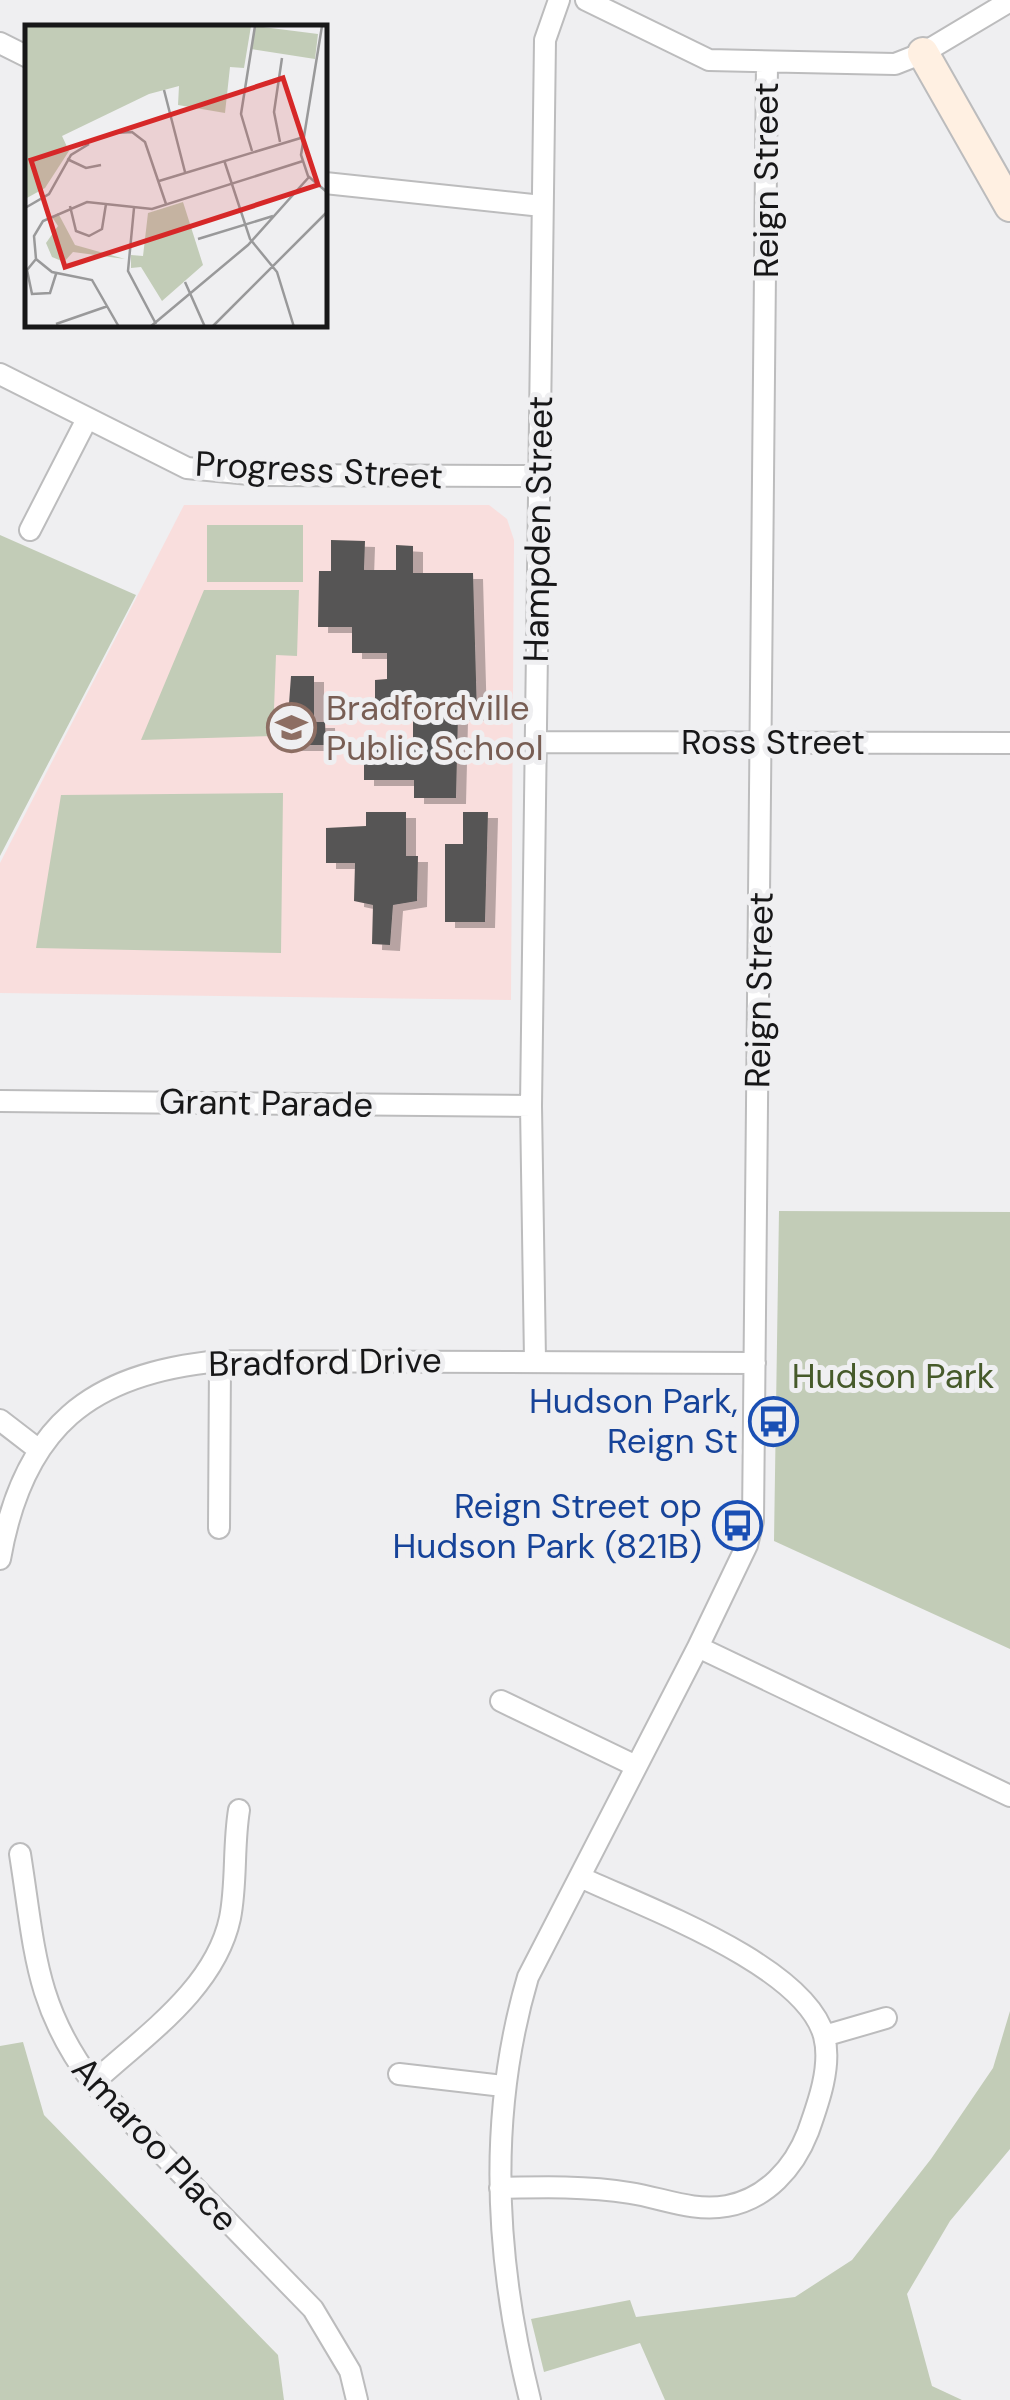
<svg xmlns="http://www.w3.org/2000/svg" width="1010" height="2400" viewBox="0 0 1010 2400" font-family="'DM Sans',sans-serif">
<style>
.education{fill:#f9dedd}
.green{fill:#c2ccb7}
.building{fill:#565554;filter:url(#shadow)}
.lines{fill:none;stroke-linecap:round;stroke-linejoin:round}
.street-casing{stroke:#bcbcbd;stroke-width:24}
.secondary-casing{stroke:#bcbcbd;stroke-width:34}
.street{stroke:#fff;stroke-width:20}
.secondary{stroke:#fff0e2;stroke-width:30}
.labels{text-anchor:middle;stroke-width:10;stroke-linejoin:round;paint-order:stroke}
.street-label{font-size:35px;fill:#171718;stroke:#efeff1}
.education-label{font-size:35px;fill:#785e54;stroke:#efeff1;text-anchor:start}
.park-label{font-size:35px;fill:#465a2a;stroke:#efeff1}
.transit-label{font-size:35px;fill:#164399;stroke:#efeff1;text-anchor:end}
.inset-road{fill:none;stroke:#99999a;stroke-width:2.5}
.view{fill:#d62828;fill-opacity:0.15;stroke:#d62828;stroke-width:5}
.inset-edge{fill:none;stroke:#171718;stroke-width:5}
</style>
<defs>
<filter id="shadow"><feDropShadow dx="10" dy="6" stdDeviation="0" flood-color="#0004"/></filter>
</defs>
<rect width="100%" height="100%" fill="#efeff1"/>
<path class="education" d="M184 505H489L507 519 514 540 511 1000 0 993V863Z"/>
<path class="green" d="M207 525H303V582H207Z
M0 535 136 595 0 856Z
M204 590H299L297 656 276 655 273 736 141 740Z
M283 793 281 953 36 948 61 795Z
M779 1211 1010 1212V1649L774 1541Z
M1010 2011V2149L950 2221 907 2294 932 2386 962 2400H665L640 2343 544 2372 531 2319 630 2300 636 2317 795 2297 852 2260 931 2159 993 2068Z
M23 2042 44 2115 278 2355 284 2400H0V2046Z"/>
<path class="building" d="M331 540 365 541 364 570H396V545L413 546V573H473L477 715H458L456 798H414V780H364V749H413V715H375V680L387 679V653H352V627H318L319 571H331Z
M291 676H314V722H325L326 745H286Z
M366 812H406V856H418L417 901 393 905 390 945 372 944 373 905 354 901 355 863H326V828L366 826Z
M463 812H488L485 922H445V844H463Z"/>
<g class="lines">
<defs>
<path id="street" d="M586 0 709 60 895 64 923 53 1010 1
M0 43 28 57
M325 183 542 206
M0 374 187 468 259 475 539 476
M30 530 87 419
M535 742 1010 743
M0 1101 531 1106
M535 1360 531 1106 545 40 559 0
M0 1420 39 1450
M219 1528 220 1361
M0 1559C23 1427 90 1373 220 1361L755 1363
M698 1647 1010 1796
M501 1701 636 1766
M20 1854C35 1948 34 2005 93 2083L313 2309 350 2371 357 2400
M824 2036 886 2018
M399 2074 503 2086
M93 2083C144 2036 215 1989 230 1918 237 1883 233 1847 239 1810
M500 2188C544 2187 587 2186 630 2193 663 2198 692 2212 727 2206 766 2199 794 2168 808 2132 818 2104 832 2066 824 2036 805 1965 644 1907 580 1877
M530 2400C495 2260 487 2116 528 1977L698 1647 747 1545 753 1521 767 63"/>
<path id="secondary" d="M923 53 1010 206"/>
</defs>
<use href="#street" class="street-casing"/>
<use href="#secondary" class="secondary-casing"/>
<use href="#street" class="street"/>
<use href="#secondary" class="secondary"/>
</g>
<defs>
<symbol id="school-ring" viewBox="-11 -11 22 22"><circle r="9.5" fill="#efeff1" stroke="#8d6e63" stroke-width="1.5"/><path d="M0-5L7-2L0 1L-7-2ZM-4 1L0 2.5L4 1V4Q0 6-4 4Z" fill="#8d6e63"/></symbol>
<symbol id="bus-ring" viewBox="-11 -11 22 22"><circle r="9.5" fill="#efeff1" stroke="#1a4fb4" stroke-width="1.5"/><path d="M-5-6H5V4H4V6H2V4H-2V6H-4V4H-5ZM-3.5-4V0h7V-4ZM-3.5 1.2v1.5H-2V1.2ZM2 1.2v1.5H3.5V1.2Z" fill="#1a4fb4"/></symbol>
</defs>
<g fill-rule="evenodd">
<use href="#school-ring" x="264" y="700" width="55" height="55"/>
<use href="#bus-ring" x="746" y="1394" width="55" height="55"/>
<use href="#bus-ring" x="710" y="1498" width="55" height="55"/>
</g>
<g class="labels">
<g class="street-label">
<text transform="translate(766 180) rotate(-90)" y="12">Reign Street</text>
<text transform="translate(319 470) rotate(3)" y="12">Progress Street</text>
<text transform="translate(538 529) rotate(-89)" y="12">Hampden Street</text>
<text x="773" y="754">Ross Street</text>
<text transform="translate(759 990) rotate(-89)" y="12">Reign Street</text>
<text transform="translate(266 1103) rotate(1)" y="12">Grant Parade</text>
<text transform="translate(325 1362) rotate(-1)" y="12">Bradford Drive</text>
<text transform="translate(155 2144) rotate(47)" y="12">Amaroo Place</text>
</g>
<g class="education-label">
<text x="326" y="720">Bradfordville<tspan x="326" dy="40">Public School</tspan></text>
</g>
<g class="park-label">
<text x="893" y="1388">Hudson Park</text>
</g>
<g class="transit-label">
<text x="738" y="1413">Hudson Park,<tspan x="738" dy="40">Reign St</tspan></text>
<text x="702" y="1518">Reign Street op<tspan x="702" dy="40">Hudson Park (821B)</tspan></text>
</g>
</g>
<g transform="translate(25 25)">
<rect width="302" height="302" fill="#efeff1"/>
<path d="M0 1H226L219 43 205 42 200 88 153 80 154 61 124 69 37 111 44 126 20 163 0 174ZM230 1 293 9 290 34 226 24ZM158 177 178 240 137 276 116 242 106 243V230L118 231 123 188ZM33 188 50 220 100 234 48 227 39 237 27 232 21 218 33 201 27 192Z" fill="#c2ccb7"/>
<path class="inset-road" d="M297 1 276 130 283 151 303 168M139 65 160 147M89 108 107 107 120 117 141 179M255 117 249 87 257 33M227 126 216 89 230 1M42 134 61 143 76 140M199 135 225 214 252 247 269 302M134 156 279 112M45 181 51 206 64 211 77 204 81 179M0 183 24 169 46 130 64 119M109 183 103 246 131 299M173 214 248 191M11 234 2 245 7 269 25 268 31 249M160 257 180 302M31 299 83 281M94 302 67 255 27 247 11 234 9 211 18 196 62 177 127 184 278 136M125 302 223 220 284 152M187 302 303 186"/>
<path class="view" d="M258 53 293 160 40 242 6 135Z"/>
<rect width="302" height="302" class="inset-edge"/>
</g>
</svg>
